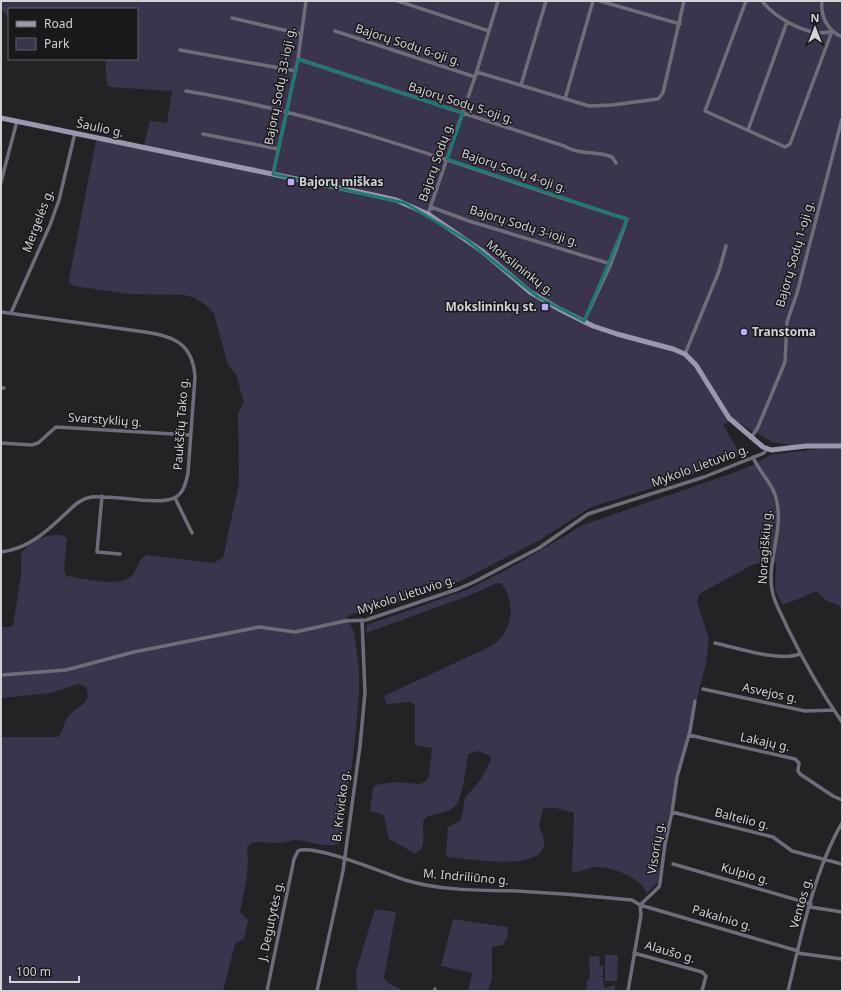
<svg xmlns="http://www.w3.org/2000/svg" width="843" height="992" viewBox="0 0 843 992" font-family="'Noto Sans',sans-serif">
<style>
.green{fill:#3a344d}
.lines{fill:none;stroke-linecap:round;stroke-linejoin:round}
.street{stroke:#706d7a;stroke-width:3.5}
.secondary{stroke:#9c97ad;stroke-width:5}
.marked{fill:none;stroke:#197b73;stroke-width:3;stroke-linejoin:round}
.poi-dot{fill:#bcaaf5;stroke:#19191b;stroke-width:1.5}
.labels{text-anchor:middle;stroke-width:3;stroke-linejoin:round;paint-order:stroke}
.street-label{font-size:12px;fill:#d2d2d4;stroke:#19191b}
.poi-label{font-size:12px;font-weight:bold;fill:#d2d2d4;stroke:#19191b;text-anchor:start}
</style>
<rect width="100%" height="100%" fill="#232225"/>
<path class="green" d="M1 1H842V444L793 445 772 442 733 420 723 425 741 455 678 480 591 507 540 540 460 581 391 605 349 615 347 619 354 632 359 669V693L355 740 342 841 339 844C324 848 311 841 296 840 291 840 285 843 280 843 269 844 255 838 247 847L248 859 247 876 240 912 248 920 244 939 235 944 223 991H1V737H58C64 731 63 723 68 717 77 705 93 705 86 687L78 684 51 693 1 698V627H10L13 625 21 576V554C28 543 54 528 67 538L64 570 66 576C82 578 124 590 134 573 139 565 138 558 148 555L213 563 223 558 239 483 238 413 244 403 236 374 228 365 214 314 207 306 195 298 184 295 127 294 74 286 69 283V279L96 140 143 149 150 121 167 123 172 91 110 87 107 85 105 59H137V9H9V18L1 9Z
M817 449H842V609L838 605 827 601 816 591C811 594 785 605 782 604L775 589 776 563 771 560 752 565 699 594 697 602 709 638 706 663 676 783 661 851 658 882 647 893C640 877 611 866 595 867 588 868 581 871 574 873L572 871 574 812C562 811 555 805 543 809L539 827C567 877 471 859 448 857L446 855 448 827 461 820 465 798 481 779 491 760V756L478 751 468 754C466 767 463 795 456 805 447 816 428 812 424 820 420 830 430 850 414 853L389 839 384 815 371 811 370 809 373 788 375 785 396 782 420 784 426 781 429 776 432 748 415 745V705L411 702 386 704 384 696 487 648C491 645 497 643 500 639 514 623 514 598 501 583H497L468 596 366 633 367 625 469 589 519 563 583 525 727 475 751 466 770 455Z
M375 909 396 912 384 978 388 983 404 991H357L356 971Z
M453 919 508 927 507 938 503 945 492 947V978L488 991H468L472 973 441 966Z
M605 955H618L617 981H605Z
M599 956 600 966H603V976L596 977H603L604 988 615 985V991H586L587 982 590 977 589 957Z"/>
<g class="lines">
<path class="street" d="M398 1 489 31
M600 1 680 24
M746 1 705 111 785 147 790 144 832 31
M762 1C775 18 811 39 832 31
M822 1C820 16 828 31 842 37
M232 18 301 34
M335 31 475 77
M180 50 296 71
M298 59 564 146C583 156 594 150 612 157L616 163
M477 72 589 106 612 105 658 99 663 93 684 1
M521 85 546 1
M186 91C338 116 481 174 627 219L611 264 584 321
M565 99 593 1
M748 130 787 22
M203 134 278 149
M273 174 298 59 306 1
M1 182 17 121
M431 207 469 221 611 264
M428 214 475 77 498 1
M1 312 145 332C174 336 193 344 195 377L188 473C186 482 184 492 176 497 161 507 111 494 91 497 79 499 72 508 63 516 45 533 27 549 1 552
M11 313 50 225 59 200 75 133
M685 354 719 271 726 246
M1 388H4
M751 438 758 427 785 362 787 322 797 293 842 119
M1 443 32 445 38 443 56 427 190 435
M753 457C760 474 774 484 777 502 783 532 767 561 772 590 774 603 782 615 787 627 803 660 821 692 842 722
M102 496 97 552 120 554
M175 498 192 533
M715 643C738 648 778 662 800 654
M1 675 66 670 134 652 259 627 295 632 345 621 366 620 458 589 474 582 539 548 588 514 704 477 764 453 767 449
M703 689 805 711 834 710
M689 735 795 759 799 763 798 771 800 774 833 796 842 800
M672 812 773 837 792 851 842 864
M673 864 811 904
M640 905 659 887 660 883 665 844 672 812 677 777 690 731 695 701
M810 907 842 912
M634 953 702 972 706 976 702 991
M797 953 842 959
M267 991 294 859 298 851C313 843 386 874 405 880 441 891 480 890 517 891 556 893 594 896 632 900L640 905 798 951
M317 991 343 871 360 746 365 693 362 621
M434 991 435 989
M628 991 641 915 640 905
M788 991C801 937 814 871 842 823"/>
<path class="secondary" d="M1 118 369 194 396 200 428 214 482 251 530 292 559 309 593 326 617 334 673 349 685 354 696 365 729 418 763 447 771 450 806 446H842"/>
</g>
<path class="marked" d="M298 59 463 113 447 159 627 219 584 321 538 297 467 240 405 203 273 174Z"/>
<g class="poi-dot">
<rect x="287" y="178" width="8" height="8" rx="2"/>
<rect x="541" y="303" width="8" height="8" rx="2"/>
<circle cx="744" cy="332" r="4"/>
</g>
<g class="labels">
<g class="street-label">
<text transform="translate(408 45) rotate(18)" y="4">Bajorų Sodų 6-oji g.</text>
<text transform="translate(280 86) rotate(-79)" y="4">Bajorų Sodų 33-ioji g.</text>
<text transform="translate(461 103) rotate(18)" y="4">Bajorų Sodų 5-oji g.</text>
<text transform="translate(100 128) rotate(12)" y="4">Šaulio g.</text>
<text transform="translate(436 162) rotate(-71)" y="4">Bajorų Sodų g.</text>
<text transform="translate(514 171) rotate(19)" y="4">Bajorų Sodų 4-oji g.</text>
<text transform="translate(38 221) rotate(-69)" y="4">Mergelės g.</text>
<text transform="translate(524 226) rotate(17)" y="4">Bajorų Sodų 3-ioji g.</text>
<text transform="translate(795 254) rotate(-74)" y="4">Bajorų Sodų 1-oji g.</text>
<text transform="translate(520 268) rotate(38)" y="4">Mokslininkų g.</text>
<text transform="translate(105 420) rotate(4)" y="4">Svarstyklių g.</text>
<text transform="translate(181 424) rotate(-86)" y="4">Paukščių Tako g.</text>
<text transform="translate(700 466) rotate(-20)" y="4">Mykolo Lietuvio g.</text>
<text transform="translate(765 547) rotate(-86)" y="4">Noragiškių g.</text>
<text transform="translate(406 595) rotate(-18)" y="4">Mykolo Lietuvio g.</text>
<text transform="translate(770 693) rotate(12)" y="4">Asvejos g.</text>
<text transform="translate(765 742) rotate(12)" y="4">Lakajų g.</text>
<text transform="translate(341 806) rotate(-83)" y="4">B. Krivicko g.</text>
<text transform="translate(742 819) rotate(14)" y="4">Baltelio g.</text>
<text transform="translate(656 848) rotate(-81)" y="4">Visorių g.</text>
<text transform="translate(745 874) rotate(16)" y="4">Kulpio g.</text>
<text transform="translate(466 877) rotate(5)" y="4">M. Indriliūno g.</text>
<text transform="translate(801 903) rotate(-74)" y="4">Ventos g.</text>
<text transform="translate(722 918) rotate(17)" y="4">Pakalnio g.</text>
<text transform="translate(271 921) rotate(-78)" y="4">J. Degutytės g.</text>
<text transform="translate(670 952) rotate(16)" y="4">Alaušo g.</text>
</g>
<g class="poi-label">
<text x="299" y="186">Bajorų miškas</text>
<text x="537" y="311" text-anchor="end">Mokslininkų st.</text>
<text x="752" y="336">Transtoma</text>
</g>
</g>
<rect width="843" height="992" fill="none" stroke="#d2d2d4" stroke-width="4"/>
<rect x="8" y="8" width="130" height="52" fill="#19191b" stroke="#636365"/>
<rect x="16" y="21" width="20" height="6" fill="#9c97ad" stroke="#636365"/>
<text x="44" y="28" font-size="12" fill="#d2d2d4">Road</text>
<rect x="16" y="38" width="20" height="12" fill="#3a344d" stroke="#636365"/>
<text x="44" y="48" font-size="12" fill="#d2d2d4">Park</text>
<g transform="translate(815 28)" stroke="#19191b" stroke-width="3" paint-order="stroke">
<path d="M0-3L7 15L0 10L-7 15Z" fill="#d2d2d4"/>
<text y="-6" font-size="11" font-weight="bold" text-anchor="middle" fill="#d2d2d4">N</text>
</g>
<path d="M10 976v6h69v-6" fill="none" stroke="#d2d2d4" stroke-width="2"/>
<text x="16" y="976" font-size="12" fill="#d2d2d4" stroke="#19191b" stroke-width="3" paint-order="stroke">100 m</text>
</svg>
